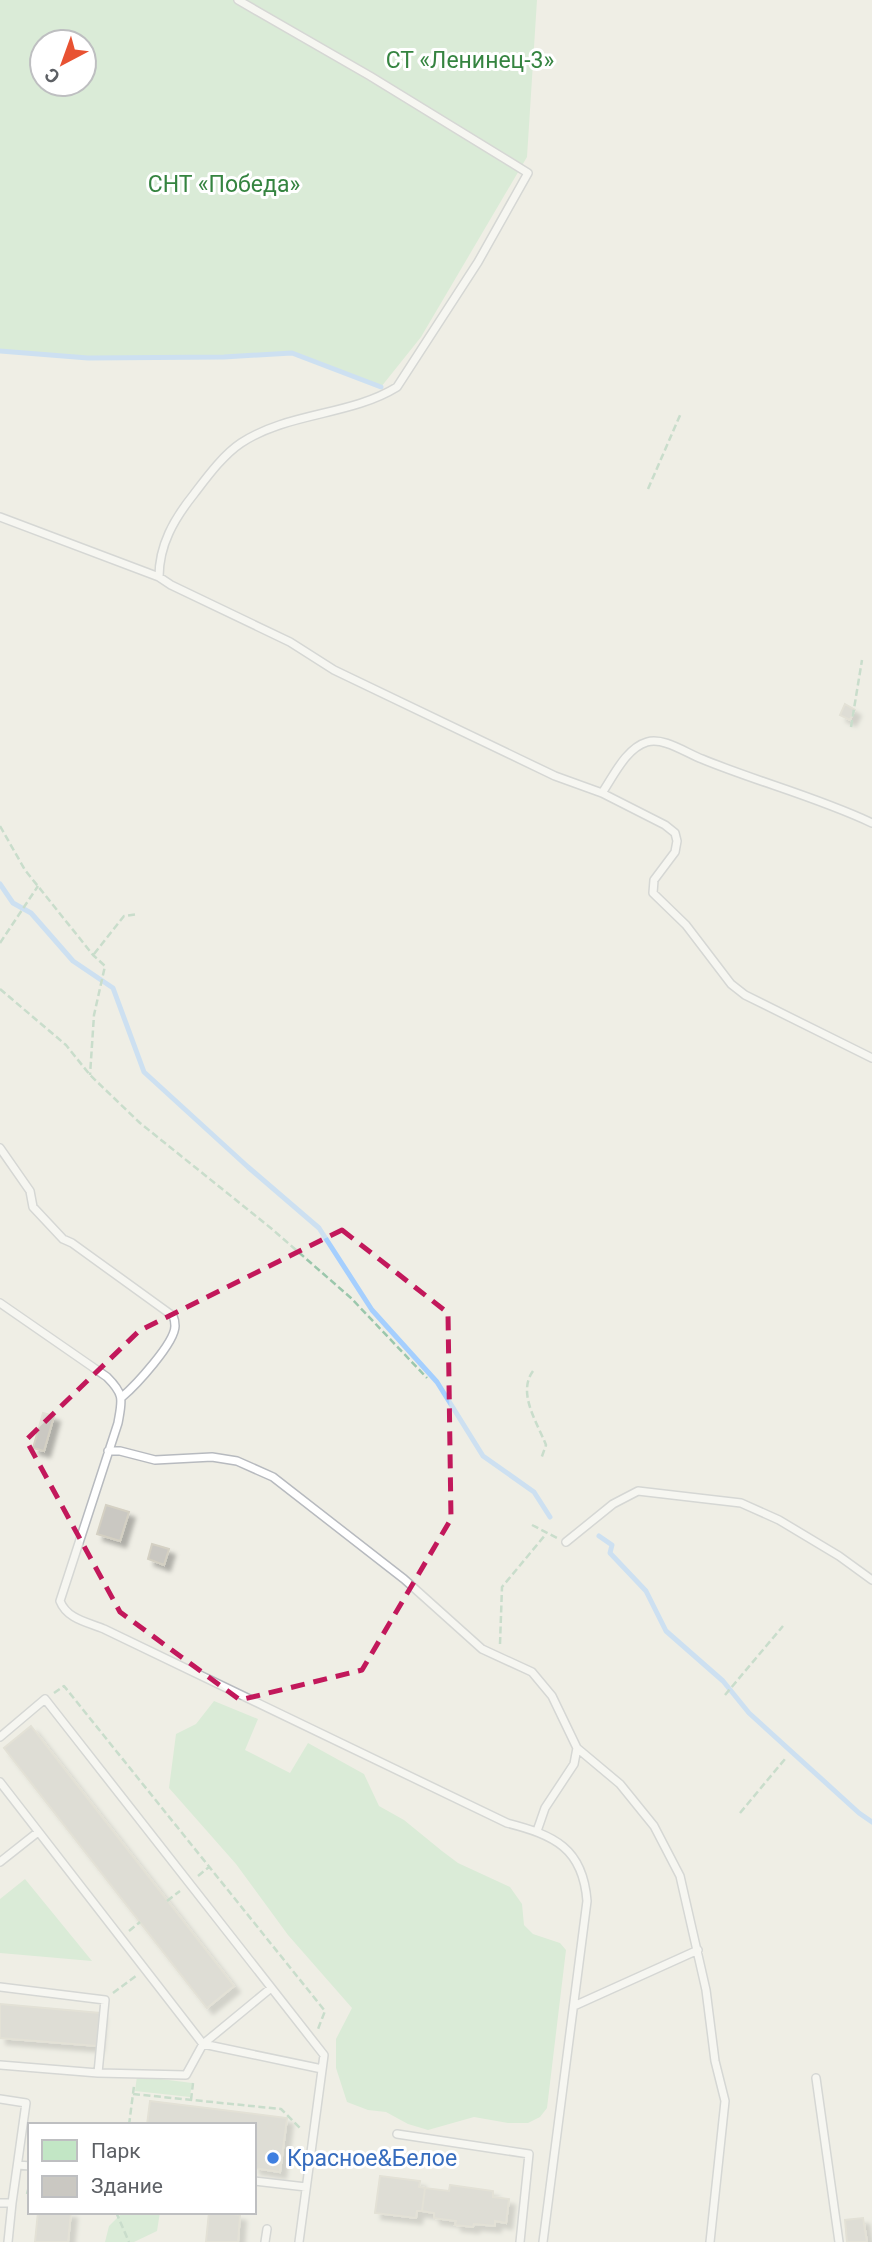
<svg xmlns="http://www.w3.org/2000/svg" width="872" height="2242" viewBox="0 0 872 2242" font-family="Roboto,sans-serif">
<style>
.green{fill:#c2e6c5;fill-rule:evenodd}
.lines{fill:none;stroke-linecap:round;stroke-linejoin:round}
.stream{stroke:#a5cffe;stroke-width:5}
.building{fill:#cac8c2;stroke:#d4d0c3;stroke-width:2;filter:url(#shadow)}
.service-casing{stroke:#b7babf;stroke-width:10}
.path{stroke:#9bc7ac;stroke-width:2.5;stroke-dasharray:7 3.5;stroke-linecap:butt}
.service{stroke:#fff;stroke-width:7}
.marked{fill:none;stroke:#c2185b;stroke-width:5;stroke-dasharray:14 9;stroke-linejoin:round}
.shop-dot{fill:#3f7fe0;stroke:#fff;stroke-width:2.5}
.labels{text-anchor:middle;stroke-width:6;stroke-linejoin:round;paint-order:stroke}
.park-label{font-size:23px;fill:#358440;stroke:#fff}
.shop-label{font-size:23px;fill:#366cbe;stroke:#fff;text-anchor:start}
</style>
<defs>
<filter id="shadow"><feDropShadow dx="6" dy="6" stdDeviation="2" flood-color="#0004"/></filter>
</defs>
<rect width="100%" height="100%" fill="#efeee5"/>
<path class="green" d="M0 0H537L527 157 421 337 381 387 292 353 224 357 89 358 0 351ZM42 42H84V84H42Z
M214 1701 258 1719 245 1750 290 1773 308 1743 364 1774 379 1806 404 1820 442 1851 458 1863 510 1887 522 1904 524 1925 533 1934 560 1943 566 1950 547 2108 540 2117 528 2123H508L474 2117 428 2130 408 2124 386 2112 368 2110 347 2102 336 2068V2039L352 2008 288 1935 236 1864 169 1788 176 1734 196 1724Z
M25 1879 92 1961 0 1953V1899Z
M137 2076 192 2083 190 2097 135 2091Z
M123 2212H160L157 2231 134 2242H105L109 2226Z"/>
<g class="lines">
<path class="stream" d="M0 351 88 358 224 357 292 353 381 387
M0 884 13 903 31 913 73 961 113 988 144 1072 248 1167 319 1228 372 1310 437 1382 483 1456 534 1492 550 1517
M599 1536 612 1545 610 1553 646 1591 666 1631 723 1681 749 1713 859 1813 872 1822"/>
</g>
<path class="building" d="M845 704 855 710 850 720 840 715Z
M43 1413 54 1416 44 1451 33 1448Z
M106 1505 129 1512 120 1541 97 1534Z
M152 1544 169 1549 164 1565 148 1559Z
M31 1726 234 1986 207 2008 4 1748Z
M0 2004 100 2013 97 2046 0 2038Z
M150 2101 287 2118 280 2172 254 2168V2125H147Z
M380 2176 420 2181 419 2187 425 2188 422 2211H417L416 2218 375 2213Z
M450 2185 493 2191V2197L509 2199 506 2223 495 2221V2226L474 2224 473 2227 455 2225 456 2221 434 2218V2213L422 2211 425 2188 449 2191Z
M38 2212H71L68 2242H35Z
M209 2212 240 2215 238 2242H206Z
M863 2218 867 2242H847L845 2220Z"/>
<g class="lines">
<defs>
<path id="service" d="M0 517 159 577 171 585 290 642 334 670 555 776 602 793 665 825 675 833 677 841 675 852 654 880 653 893 686 925 731 984 745 995 872 1058
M159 577C159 545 174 519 194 494 207 477 223 455 241 443 288 412 350 416 397 387L478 262 528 173 370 76 238 0
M602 793C613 777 626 748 647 742 664 737 686 753 702 759 758 782 817 797 872 823
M0 1148 30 1191 33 1207 63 1239 72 1243 173 1316C174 1318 175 1324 175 1326 175 1343 135 1386 122 1397
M0 1303 107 1377C125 1395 122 1400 118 1423L60 1601C67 1619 87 1622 104 1629L507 1823C554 1835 583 1848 587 1901L543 2242
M108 1451H120L155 1460 212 1457 237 1461 273 1477 404 1579 482 1649 532 1672 552 1696 577 1748 574 1764 545 1808 537 1831
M566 1542 613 1504 638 1491 741 1503 779 1520 839 1556 872 1580
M0 1737 45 1699 324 2055 299 2242
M577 1748 620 1784 654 1826 680 1876 706 1990 715 2061 725 2101 710 2242
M0 1782 203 2044 271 1988
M0 1862 38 1832
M0 1987 105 2000 98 2073 0 2065
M574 2006 698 1950
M98 2073 186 2075 203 2044 322 2069
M816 2078 839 2242
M0 2099 26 2103 12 2203H0
M397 2134 529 2154 520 2242
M18 2165 30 2166
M254 2181 306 2187
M8 2242 12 2203
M265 2242 267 2229"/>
</defs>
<use href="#service" class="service-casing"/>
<path class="path" d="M648 489 681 413
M851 727 862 660
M0 826 25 870 93 955 105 966 94 1015 90 1075
M0 943 38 886
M94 954 124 916 138 914
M0 989 66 1045 90 1075 140 1123 272 1229 351 1298 427 1378
M533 1371C517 1393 537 1422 546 1445L541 1459
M532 1525 557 1538
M500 1644 502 1587 546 1534
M54 1693 64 1686 325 2011 318 2029
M725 1695 783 1626
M740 1813 785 1759
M198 1876 209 1867
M167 1901 180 1891
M129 1931 140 1922
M113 1993 136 1976
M133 2094 281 2109 302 2130
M191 2100 193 2083
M129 2125 134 2086
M27 2194 30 2182
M116 2212 129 2242"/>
<use href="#service" class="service"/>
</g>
<path d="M0 0H872V2242H0ZM342 1230 448 1313 451 1519 362 1670 240 1700 120 1612 26 1440 139 1331Z" fill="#efeee5" fill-opacity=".55" fill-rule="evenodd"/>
<path class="marked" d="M342 1230 448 1313 451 1519 362 1670 240 1700 120 1612 26 1440 139 1331Z"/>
<circle class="shop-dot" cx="273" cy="2158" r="7"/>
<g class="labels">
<g class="park-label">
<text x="470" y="68">СТ «Ленинец-3»</text>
<text x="224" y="192">СНТ «Победа»</text>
</g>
<g class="shop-label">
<text x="287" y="2166">Красное&amp;Белое</text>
</g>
</g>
<rect x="28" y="2123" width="228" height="91" fill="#ffffff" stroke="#bebfc1" stroke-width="2"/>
<rect x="42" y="2140" width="35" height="21" fill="#c2e6c5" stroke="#bebfc1" stroke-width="2"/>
<text x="91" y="2158" font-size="21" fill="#5d6065">Парк</text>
<rect x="42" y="2176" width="35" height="21" fill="#cac8c2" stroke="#bebfc1" stroke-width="2"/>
<text x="91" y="2193" font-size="21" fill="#5d6065">Здание</text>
<g transform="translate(63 63) rotate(221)"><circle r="33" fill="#ffffff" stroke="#bebfc1" stroke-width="2"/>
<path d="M0-5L12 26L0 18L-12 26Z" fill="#e85232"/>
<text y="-10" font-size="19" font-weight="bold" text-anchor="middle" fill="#5d6065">С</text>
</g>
</svg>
